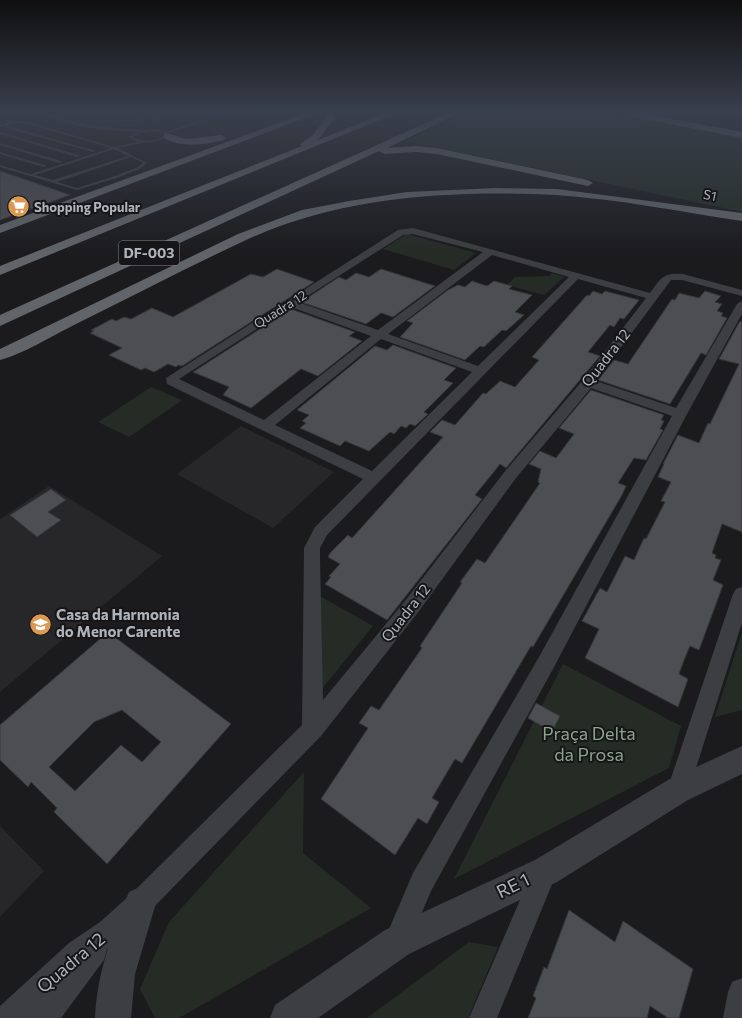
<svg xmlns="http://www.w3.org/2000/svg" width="742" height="1018" viewBox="0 0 742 1018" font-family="Commissioner,sans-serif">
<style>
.built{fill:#272729}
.green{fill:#252c25}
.building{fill:#4d4e51;stroke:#353638;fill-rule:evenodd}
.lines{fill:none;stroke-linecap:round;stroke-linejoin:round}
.service{fill:#3c3e41;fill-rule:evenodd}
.minor{fill:#3c3e41;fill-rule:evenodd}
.tertiary{fill:#3c3e41;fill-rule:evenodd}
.trunk{fill:#616469;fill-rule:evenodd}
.labels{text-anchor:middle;stroke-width:4;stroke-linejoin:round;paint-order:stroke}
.far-street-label{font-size:13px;fill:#afb4ba;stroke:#161618}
.far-poi-label{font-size:13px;font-weight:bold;fill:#afb4ba;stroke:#161618;text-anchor:start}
.shield{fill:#161618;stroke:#818589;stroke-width:1}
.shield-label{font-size:14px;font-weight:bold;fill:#afb4ba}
.street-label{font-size:15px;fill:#afb4ba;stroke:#161618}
.poi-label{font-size:15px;font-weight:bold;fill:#afb4ba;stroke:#161618;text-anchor:start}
.near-park-label{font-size:18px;fill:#8ba389;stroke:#161618}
.near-street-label{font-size:18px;fill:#afb4ba;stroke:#161618}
</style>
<rect width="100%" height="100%" fill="#1b1b1d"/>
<path class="built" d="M241 426 334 472 273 528 177 474Z
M49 486 162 556 0 692V519Z
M0 826 44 871 0 917Z"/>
<path class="green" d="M467 113H597L742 137V212L407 141Z
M407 234 476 253 454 270 383 249Z
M552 273 564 277 544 295 507 285 515 277 549 276Z
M151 387 182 400 129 437 98 422Z
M318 595 373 626 321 690Z
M742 632V710L715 717Z
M563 664 681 726 669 768 454 879Z
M304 772 303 853 371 908 179 1018H155L140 989 169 922Z
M469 942 498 947 468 1018H367Z"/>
<path class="building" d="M0 171 18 177 70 195 0 220Z
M277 269 314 282 182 366 178 365 176 367 168 364 154 372 145 368 141 370 109 355 122 348 90 333 94 331 91 330 112 319 116 321 124 317 131 319 152 308 173 317 251 274 263 277Z
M381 269 435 286 393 317 381 313 366 324 301 302 339 277 346 280 356 273 369 277Z
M472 281 487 286 494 281 512 286 509 289 532 295 515 312 524 315 506 331 502 330 484 347 480 346 465 360 400 337 413 323 407 321 448 290 458 285 465 287Z
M593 291 602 294 605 291 639 300 624 319 620 318 614 327 610 325 588 352 600 356 506 468 500 464 493 473 475 495 482 499 387 620 325 584 331 577 329 576 340 564 328 557 331 552 348 535 352 538 443 437 430 432 442 420 455 425 483 393 486 394 500 381 515 387 539 360 532 357 540 348 587 295 589 296Z
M705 291 721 296 715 302 722 304 717 311 723 313 721 316 727 318 706 355 701 353 670 404 598 380 614 360 628 364 672 299 675 300 679 293 699 298Z
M291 309 355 332 349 336 362 341 318 376 301 369 251 408 223 395 229 387 193 372Z
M740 321 742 322V532L722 524 712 553 716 555 715 558 721 560 713 580 723 585 699 650 690 646 684 660 679 674 688 679 678 707 585 658 599 629 582 621 600 588 607 592 625 556 634 560 644 538 646 539 665 502 661 501 671 482 658 477 664 464H663L678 435 699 443 708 423 710 424 739 364 719 359Z
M393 345 456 368 444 380 453 383 424 412 428 414 415 426 410 424 406 428 401 426 394 434 390 432 369 451 345 441 340 446 300 428 306 423 302 421 309 415 297 410 375 346 387 350Z
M591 390 664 415 661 420 664 421 660 429 663 430 646 460 634 458 618 483 626 486 622 495 533 647 531 646 462 763 455 759 432 798 439 802 427 824 418 818 395 855 321 799 368 728 359 723 371 706 379 710 422 648 420 646 462 583 460 582 477 559 485 563 540 483 538 482 541 469 529 464 540 451 556 458 574 434 559 428Z
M51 489 66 500 48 512 61 520 37 537 10 515Z
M108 632 231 724 107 864 54 812 57 808 31 782 28 787 0 760V725ZM122 710 161 742 142 762 121 745 75 791 49 767 94 722Z
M536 703 560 716 552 732 528 718Z
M569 910 615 942 623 921 693 969 679 1018H668L650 1006 647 1018H528L536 998 533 996 544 967 547 969Z"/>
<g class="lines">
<path class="service" d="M45 113H50L70 121 94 126 146 130 156 129 166 132 223 113H228L168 133V137L154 142 142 143 118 148 147 163 140 169 117 178 77 190 0 167V165L31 174 111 148 28 124 15 123 0 127V125L15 121 28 122 114 147 137 142 129 137 138 132C109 131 70 128 45 113ZM156 131 165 134V136C156 141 142 143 133 137L141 133ZM114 149 128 156 53 180 35 175ZM131 157 143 163 138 167 115 176 77 188 57 182Z
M59 113H64L88 120 85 121Z
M171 113H176L152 121 151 119 99 124 97 123 157 117Z
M6 126H8L96 151 93 152 6 128Z
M0 132 79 155 80 156 77 157 0 134Z
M0 143 61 161 62 162 59 163 0 145Z
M0 152 45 165 46 166 43 167 0 154Z"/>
<path class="minor" d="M413 228 650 293C661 278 663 272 683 274L742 290V296L682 280H671L596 381 676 408 737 304 742 301V314L687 414 553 669 431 891 406 950 397 954 388 950 384 941 413 873 539 657 672 416 591 388 516 478 419 611 321 736 149 912 107 949 104 960 61 1018H0V1006L69 943 100 922 131 894 302 725 304 548 315 527 363 479 167 384 166 378 398 230ZM413 234 483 252 378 330 298 302 403 235ZM492 255 569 277 478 366 388 334ZM578 279 646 298 583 380 506 470 405 601 323 700 320 558V548L327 535ZM291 307 371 336 264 420 179 379ZM381 339 472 372 372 471 275 425Z
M742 587V623L689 790 686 798 678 801 670 798 667 790 733 594 736 589Z
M545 860 554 863 557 872 497 1018H469L536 863Z
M742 978V1018H723L728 992 732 982Z"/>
<path class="tertiary" d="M742 746V774L688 800 557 882 409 954 318 1018H270L275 1005 385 930 535 860 668 780Z
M140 887 151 892 156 903 135 974 131 1018H95C97 974 112 932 129 892Z"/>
<path class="trunk" d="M306 113H318L0 233V225Z
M330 113H338L318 140 385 113H397L0 275V266L302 146 300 144 313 135Z
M448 113H459L387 148 415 146 437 148 588 180 593 183 588 186 437 154 415 152 384 154 379 151 0 326V315Z
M624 113H641L742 132V138L628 116Z
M167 133 186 139 221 135 226 138 224 140C205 145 182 148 164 138V134Z
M496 188 557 189 742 213V221C681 212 618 199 556 195 453 190 341 196 246 240 188 267 131 297 74 325 52 336 23 354 0 360V349L238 234 302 210 349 201 407 192Z"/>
</g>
<linearGradient id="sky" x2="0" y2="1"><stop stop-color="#0f0f10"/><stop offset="0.44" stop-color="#393f4c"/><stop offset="1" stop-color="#393f4c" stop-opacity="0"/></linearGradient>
<rect width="742" height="256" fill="url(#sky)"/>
<defs>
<symbol id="supermarket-disc" viewBox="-11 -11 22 22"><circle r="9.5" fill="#dc9953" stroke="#161618"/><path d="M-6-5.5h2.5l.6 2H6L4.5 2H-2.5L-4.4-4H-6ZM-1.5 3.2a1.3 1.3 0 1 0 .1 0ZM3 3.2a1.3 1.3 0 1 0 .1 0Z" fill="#fff"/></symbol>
<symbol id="school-disc" viewBox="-11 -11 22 22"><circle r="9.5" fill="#dc9953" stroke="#161618"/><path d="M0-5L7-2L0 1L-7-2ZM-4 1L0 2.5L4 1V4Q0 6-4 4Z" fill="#fff"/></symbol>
</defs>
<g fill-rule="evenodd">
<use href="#supermarket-disc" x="6" y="194" width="25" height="25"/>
<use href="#school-disc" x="28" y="612" width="25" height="25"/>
</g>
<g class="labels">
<g class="far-street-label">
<text transform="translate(710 195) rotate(12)" y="5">S1</text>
<text transform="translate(280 309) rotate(-32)" y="5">Quadra 12</text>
</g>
<g class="far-poi-label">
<text x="34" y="212">Shopping Popular</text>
</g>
<rect class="shield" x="119" y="241" width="60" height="24" rx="3"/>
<g class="shield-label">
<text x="149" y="258">DF-003</text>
</g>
<g class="street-label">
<text transform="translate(606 358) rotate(-52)" y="5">Quadra 12</text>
<text transform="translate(406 613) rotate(-52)" y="5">Quadra 12</text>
</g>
<g class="poi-label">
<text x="56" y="620">Casa da Harmonia<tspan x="56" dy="17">do Menor Carente</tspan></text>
</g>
<g class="near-park-label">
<text x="589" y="740">Praça Delta<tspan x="589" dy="21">da Prosa</tspan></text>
</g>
<g class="near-street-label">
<text transform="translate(513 886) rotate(-26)" y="6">RE 1</text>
<text transform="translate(71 963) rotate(-40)" y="6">Quadra 12</text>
</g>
</g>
</svg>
